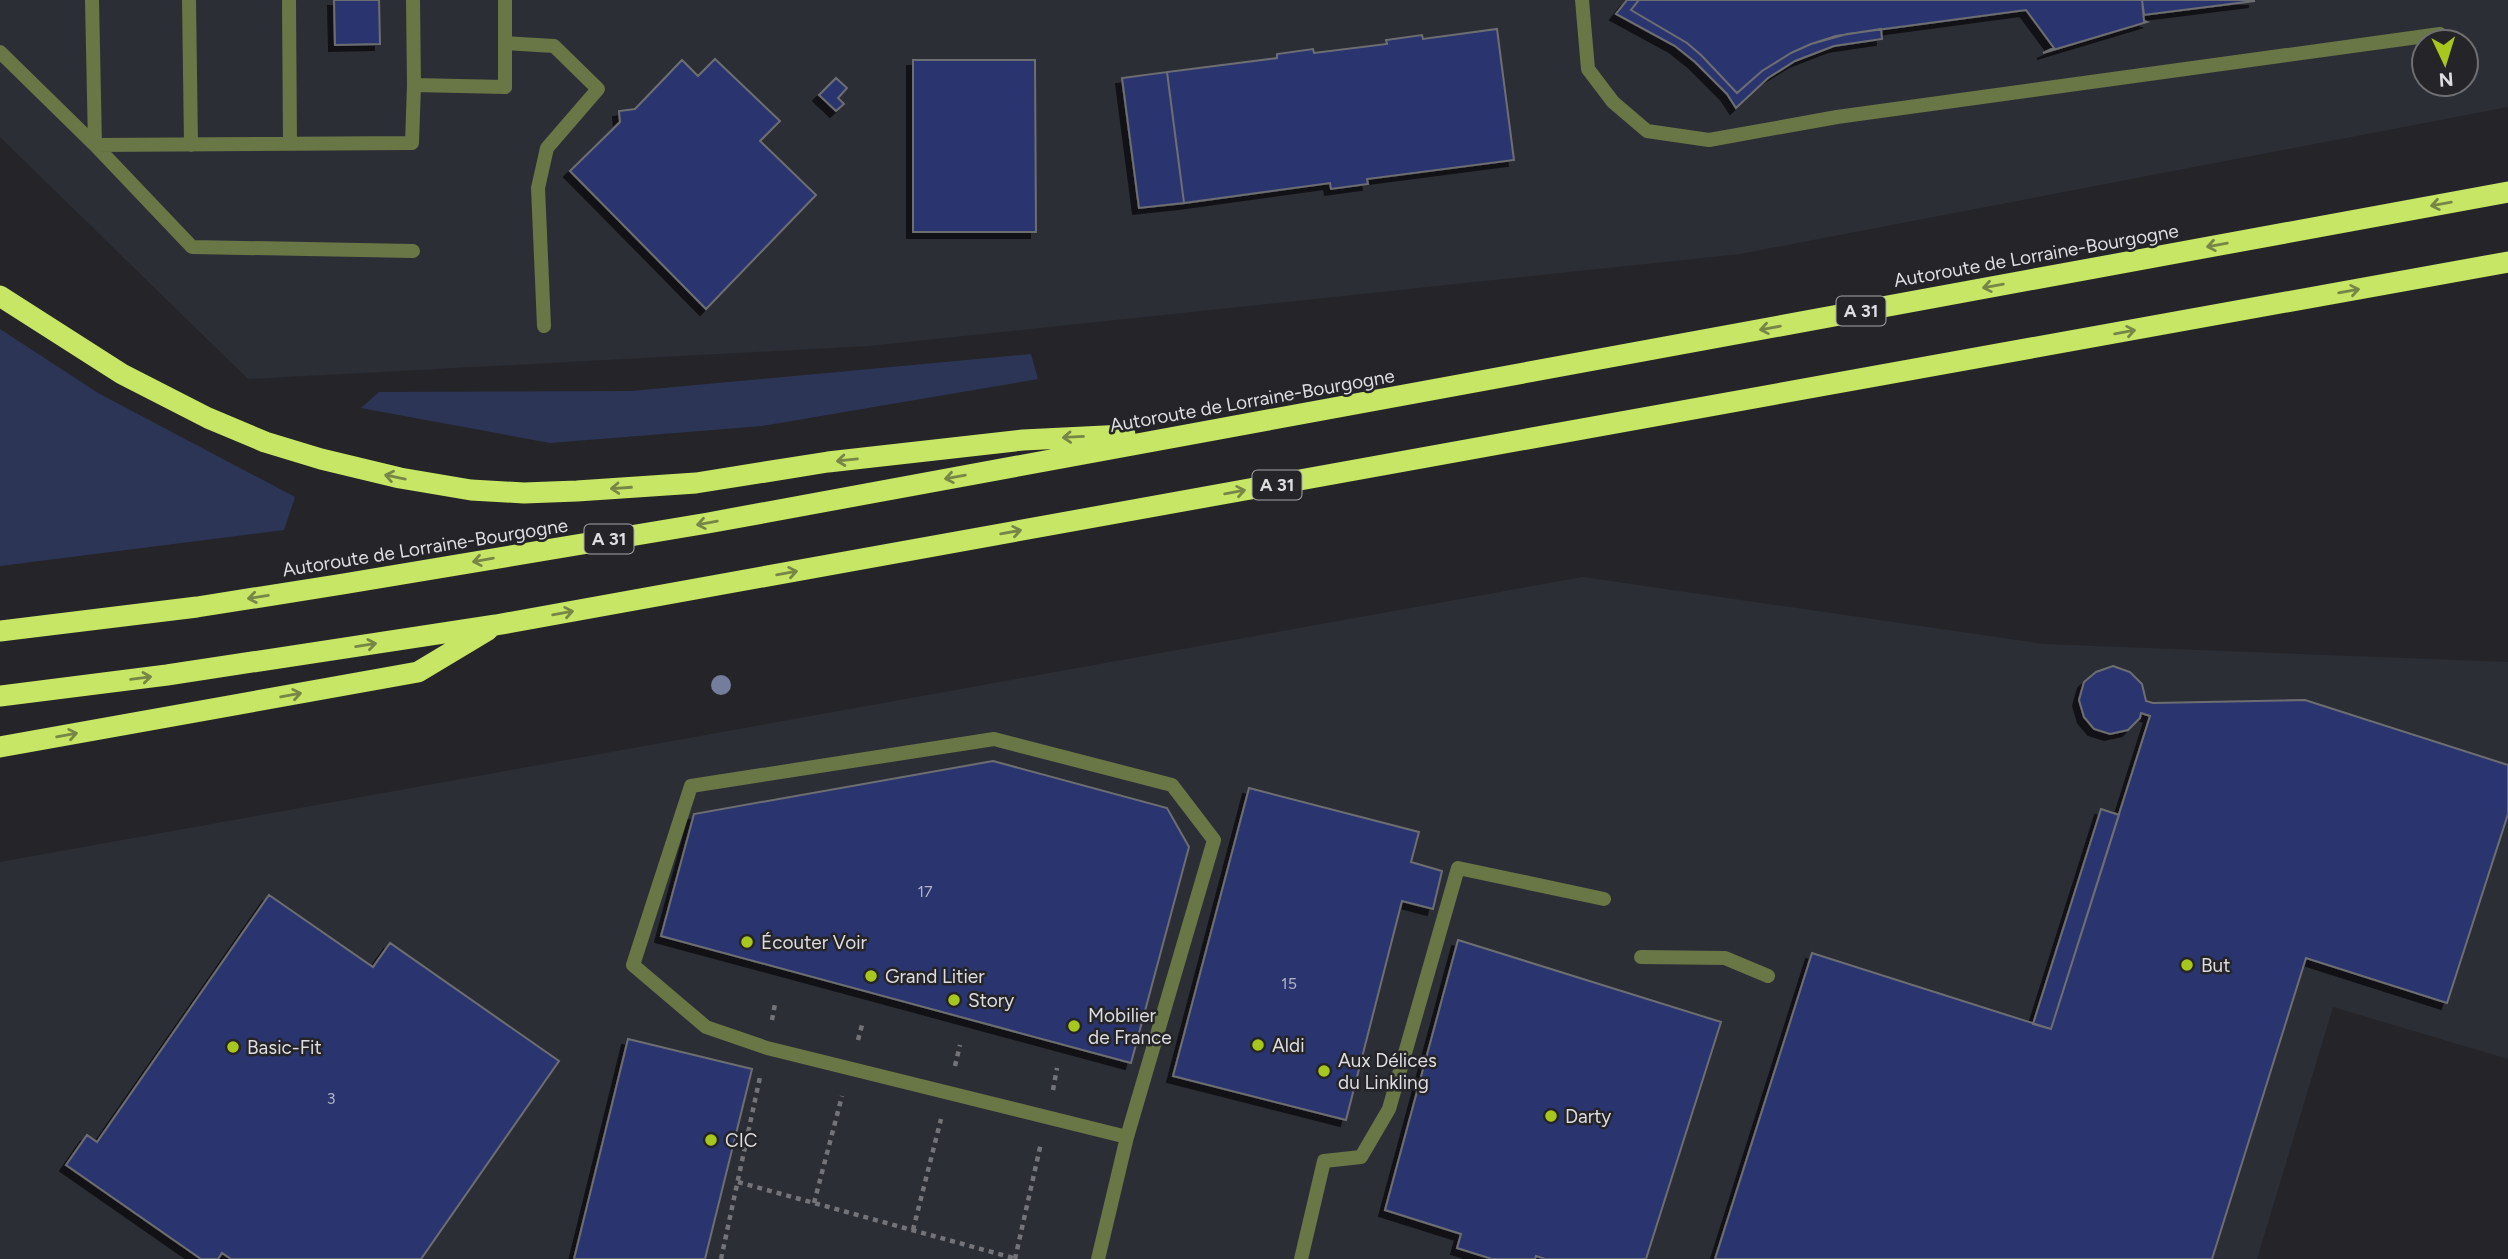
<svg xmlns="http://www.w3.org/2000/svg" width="2508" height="1259" viewBox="0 0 2508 1259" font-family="Figtree,sans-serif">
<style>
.built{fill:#2c2e36;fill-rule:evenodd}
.green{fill:#2d3557}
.building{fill:#2c356f;stroke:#6d6e72;stroke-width:2;filter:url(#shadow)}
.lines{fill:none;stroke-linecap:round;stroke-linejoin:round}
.path{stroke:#747478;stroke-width:4.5;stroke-dasharray:5 5;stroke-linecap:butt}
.service{stroke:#697645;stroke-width:14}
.minor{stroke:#697645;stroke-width:14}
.motorway{stroke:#c8e665;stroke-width:21}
.tree{fill:#757d9c}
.oneway{stroke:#768647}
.poi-dot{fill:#a7c71e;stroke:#252529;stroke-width:2.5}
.labels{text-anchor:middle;stroke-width:5;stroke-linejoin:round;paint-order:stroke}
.number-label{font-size:16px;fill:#b1b3c4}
.shield{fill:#252529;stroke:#a6a6a9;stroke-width:2}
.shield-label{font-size:18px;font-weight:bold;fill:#dddde0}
.street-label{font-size:19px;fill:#dddde0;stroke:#252529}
.poi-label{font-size:19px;fill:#dddde0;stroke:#252529;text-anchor:start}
</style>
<defs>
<filter id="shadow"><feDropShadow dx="-6" dy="6" stdDeviation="0" flood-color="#0009"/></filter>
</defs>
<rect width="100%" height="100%" fill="#252529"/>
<path class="built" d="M0 0H2508V107L1740 254 869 346 248 379 0 137ZM2424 42H2466V84H2424Z
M1583 577 2044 644 2508 662V1059L2333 1007 2257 1259H0V862Z"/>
<path class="green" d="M0 329 98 393 295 497 284 530 0 566Z
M1031 354 1038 379 762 426 550 443 361 408 379 392 631 391Z"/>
<path class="building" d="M334 0H379L380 44 335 45Z
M1627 0H1639L1631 10 1687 43 1701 55 1737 93 1762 71 1791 53 1811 44 1836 36 1881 29 1882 39 1834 46 1795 61 1768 78 1736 108 1727 94 1695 62 1675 46 1616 14Z
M1639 0H2142L2144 21 2147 22 2043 53 2054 48 2026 10 1847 34 1811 44 1791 53 1762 71 1737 93 1701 55 1687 43 1631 10Z
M2142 0H2254V1L2144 15Z
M1497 29 1514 160 1367 179 1368 184 1331 189 1330 183 1184 203 1167 72 1277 58V54L1313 49 1314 53 1387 44 1386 40 1422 35 1423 39Z
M715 59 780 121 760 141 816 195 706 309 570 171 620 122 619 111 635 109 682 60 698 76Z
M913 60H1035L1036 232H913Z
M1167 72 1184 203 1139 208 1122 78Z
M836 78 847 88 838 98 844 104 836 111 819 95Z
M2113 666 2130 672 2142 684 2146 701 2153 703 2305 700 2508 765V814L2447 1003 2306 958 2212 1259H1715L1812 953 2051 1029 2150 716 2141 713 2140 718 2128 730 2110 734 2094 729 2084 717 2079 700 2084 682 2096 672Z
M993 761 1167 808 1189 847 1131 1063 661 936 694 814Z
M1249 788 1419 832 1411 862 1442 871 1433 909 1402 901 1346 1120 1173 1076Z
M2101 809 2119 815 2051 1029 2033 1024Z
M269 895 373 967 390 943 559 1061 421 1259H231L222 1253 218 1259H201L66 1165 87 1135 97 1142Z
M1458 940 1721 1022 1646 1259H1545L1536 1256 1535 1259H1492L1457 1248 1461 1234 1385 1210Z
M628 1039 752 1069 705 1259H574Z"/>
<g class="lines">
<path class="path" d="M772 1020 775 1004
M858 1040 862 1025
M955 1066 960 1045
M1053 1090 1057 1068
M738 1182 1017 1259
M814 1203 842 1096
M913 1230 941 1119
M721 1259 760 1077
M1015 1259 1041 1143"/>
<path class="service" d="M92 0 95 145 192 247 413 251
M189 0 191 145
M289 0 290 144
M413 0 414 85 505 87
M1582 0 1588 69 1613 102 1647 131 1709 140 1837 117 2440 34
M505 43 554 46 598 89 547 148 538 188 544 326
M0 52 95 145 412 143 414 85
M1641 957 1725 958 1768 976
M1098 1259 1127 1137 1214 840 1172 785 994 739 691 786 633 965 706 1027 767 1048 1127 1137
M1301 1259 1324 1161 1361 1157 1389 1109 1458 868 1604 899"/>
<path class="minor" d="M505 87V0"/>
<path class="motorway" d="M0 296 122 374 208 418 265 442 321 459 400 478 471 490 524 493 577 491 696 483 828 462 1023 440 1125 435
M0 631 197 607 343 584 708 523 2508 192
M0 696 167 675 496 625 2508 262
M0 747 418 672 488 630"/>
</g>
<circle class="tree" cx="721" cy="685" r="10"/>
<defs><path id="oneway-shaft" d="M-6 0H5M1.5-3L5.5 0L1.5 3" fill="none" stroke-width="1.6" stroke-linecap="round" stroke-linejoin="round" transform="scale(1.75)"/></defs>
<g class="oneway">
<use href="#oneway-shaft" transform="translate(2441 204) rotate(170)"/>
<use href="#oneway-shaft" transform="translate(2217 245) rotate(170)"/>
<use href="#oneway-shaft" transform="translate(1993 286) rotate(170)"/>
<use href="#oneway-shaft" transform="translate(2349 291) rotate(-10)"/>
<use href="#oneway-shaft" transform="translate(1770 328) rotate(170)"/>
<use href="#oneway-shaft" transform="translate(2125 332) rotate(-10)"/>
<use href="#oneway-shaft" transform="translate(1073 437) rotate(177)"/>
<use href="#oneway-shaft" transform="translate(847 460) rotate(174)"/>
<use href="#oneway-shaft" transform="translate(395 477) rotate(-168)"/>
<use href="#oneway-shaft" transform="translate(955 477) rotate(170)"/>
<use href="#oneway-shaft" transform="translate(621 488) rotate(176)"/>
<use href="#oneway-shaft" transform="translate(1235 492) rotate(-10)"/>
<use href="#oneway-shaft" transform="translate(707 523) rotate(170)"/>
<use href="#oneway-shaft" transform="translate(1011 532) rotate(-10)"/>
<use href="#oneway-shaft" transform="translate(483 560) rotate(170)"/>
<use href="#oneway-shaft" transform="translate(787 573) rotate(-10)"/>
<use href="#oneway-shaft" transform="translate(258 597) rotate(171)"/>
<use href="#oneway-shaft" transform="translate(563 613) rotate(-10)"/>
<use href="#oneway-shaft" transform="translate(366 645) rotate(-9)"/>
<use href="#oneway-shaft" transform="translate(141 678) rotate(-7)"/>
<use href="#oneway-shaft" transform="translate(291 695) rotate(-10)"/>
<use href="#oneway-shaft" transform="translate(67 735) rotate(-10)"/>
</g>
<g class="poi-dot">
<circle cx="747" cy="942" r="7"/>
<circle cx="2187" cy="965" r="7"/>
<circle cx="871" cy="976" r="7"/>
<circle cx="954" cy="1000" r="7"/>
<circle cx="1074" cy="1026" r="7"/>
<circle cx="1258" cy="1045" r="7"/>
<circle cx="233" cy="1047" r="7"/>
<circle cx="1324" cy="1071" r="7"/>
<circle cx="1551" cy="1116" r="7"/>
<circle cx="711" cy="1140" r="7"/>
</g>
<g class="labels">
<g class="number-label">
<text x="925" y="897">17</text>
<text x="1289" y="989">15</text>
<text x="331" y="1104">3</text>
</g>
<g class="shield">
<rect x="1836.5" y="296.5" width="49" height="29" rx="5"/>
<rect x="1252.5" y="470.5" width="49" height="29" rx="5"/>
<rect x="584.5" y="524.5" width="49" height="29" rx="5"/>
</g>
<g class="shield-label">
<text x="1861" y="317">A 31</text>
<text x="1277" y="491">A 31</text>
<text x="609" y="545">A 31</text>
</g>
<g class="street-label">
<text transform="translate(2036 255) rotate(-10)" y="7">Autoroute de Lorraine-Bourgogne</text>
<text transform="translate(1252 400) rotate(-10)" y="7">Autoroute de Lorraine-Bourgogne</text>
<text transform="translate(425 547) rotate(-9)" y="7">Autoroute de Lorraine-Bourgogne</text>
</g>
<g class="poi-label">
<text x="761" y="949">Écouter Voir</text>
<text x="2201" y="972">But</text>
<text x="885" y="983">Grand Litier</text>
<text x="968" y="1007">Story</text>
<text x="1088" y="1022">Mobilier<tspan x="1088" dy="22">de France</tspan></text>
<text x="1272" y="1052">Aldi</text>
<text x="247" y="1054">Basic-Fit</text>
<text x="1338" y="1067">Aux Délices<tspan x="1338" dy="22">du Linkling</tspan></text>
<text x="1565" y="1123">Darty</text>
<text x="725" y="1147">CIC</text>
</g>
</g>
<g transform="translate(2445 63) rotate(176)"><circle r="33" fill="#252529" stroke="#6f6f72" stroke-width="2"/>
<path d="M0-5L12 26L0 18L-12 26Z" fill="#a7c71e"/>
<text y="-10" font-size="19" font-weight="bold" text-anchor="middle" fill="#dddde0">N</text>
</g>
</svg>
